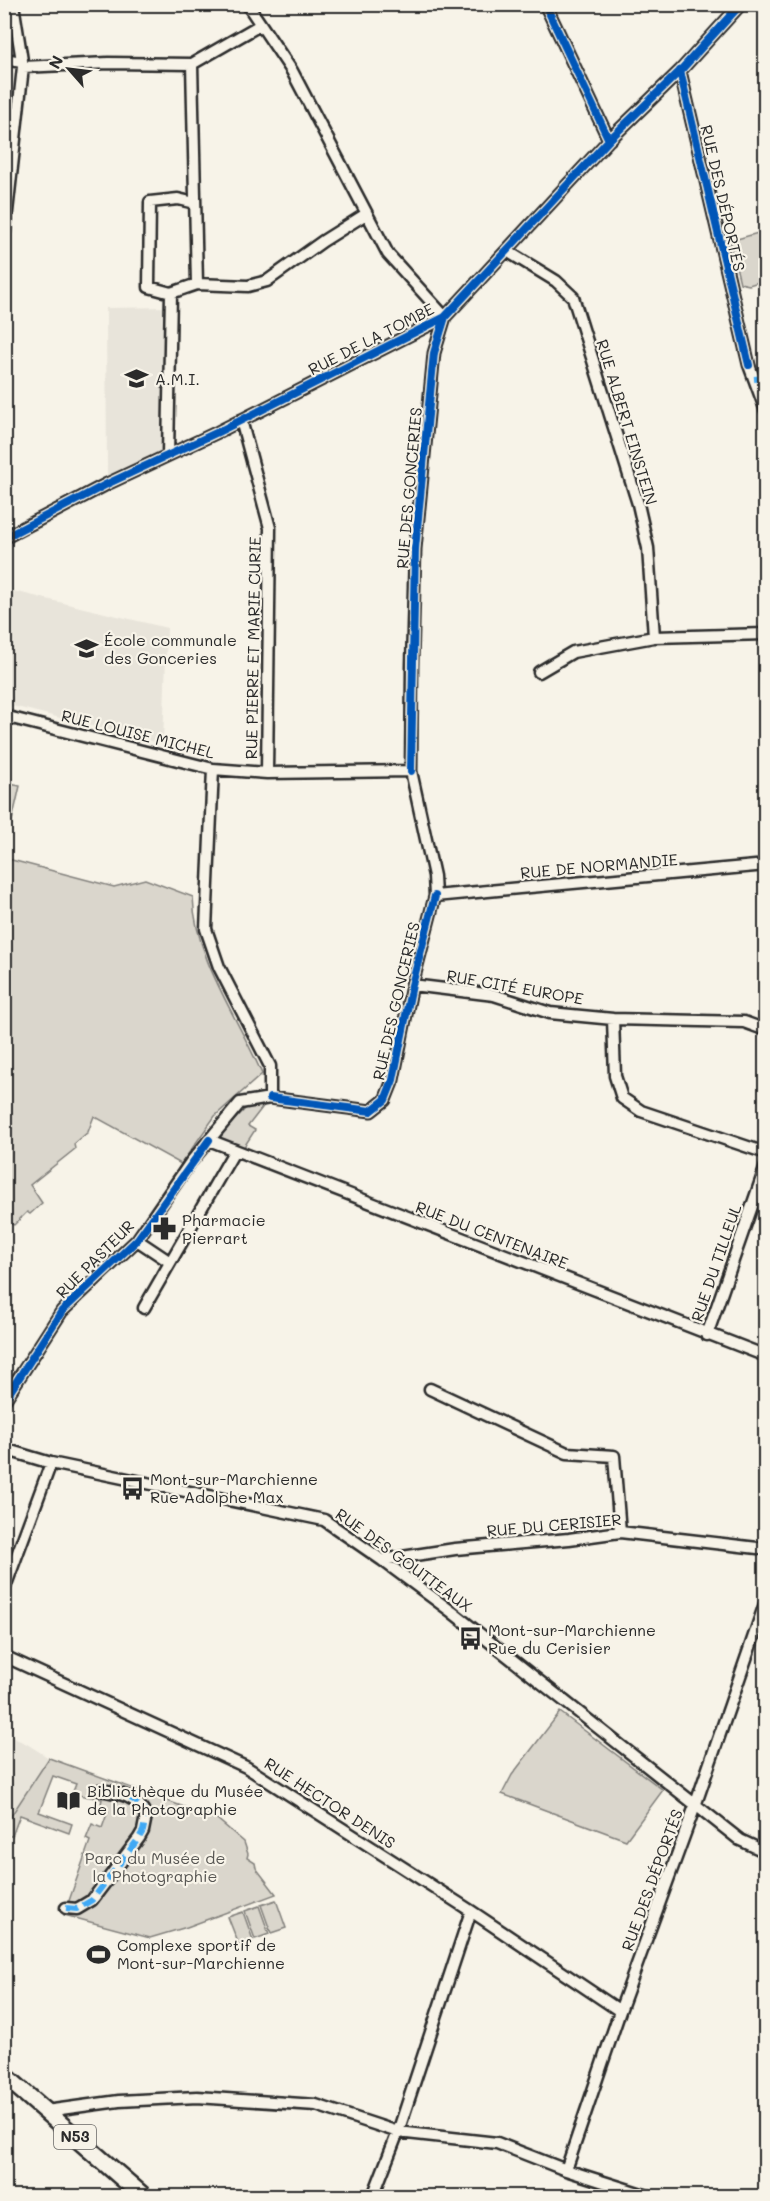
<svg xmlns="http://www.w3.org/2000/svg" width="770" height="2201" viewBox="0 0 770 2201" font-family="Mali,sans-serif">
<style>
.built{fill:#e8e4da}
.green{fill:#dad6cc;stroke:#82807c;stroke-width:1.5}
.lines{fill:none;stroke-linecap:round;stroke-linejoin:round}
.street-casing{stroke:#2b2b2b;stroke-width:15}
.primary-casing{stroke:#2b2b2b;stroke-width:21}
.street{stroke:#f7f3e8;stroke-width:10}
.primary{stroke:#f7f3e8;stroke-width:16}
.quiet{stroke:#3fa9f5;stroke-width:6;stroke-dasharray:12 6;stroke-linecap:butt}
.cycleway-casing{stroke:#f7f3e8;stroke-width:11}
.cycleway{stroke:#0057b8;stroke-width:8}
.labels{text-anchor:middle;stroke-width:4.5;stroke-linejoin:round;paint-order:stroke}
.shield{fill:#f7f3e8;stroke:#686764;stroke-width:1.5}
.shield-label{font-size:15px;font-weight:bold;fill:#2b2b2b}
.street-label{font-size:16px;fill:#2b2b2b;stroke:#f7f3e8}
.poi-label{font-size:16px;fill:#2b2b2b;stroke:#f7f3e8;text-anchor:start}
.park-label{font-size:16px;fill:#575653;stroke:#f7f3e8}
</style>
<rect width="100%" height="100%" fill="#f7f3e8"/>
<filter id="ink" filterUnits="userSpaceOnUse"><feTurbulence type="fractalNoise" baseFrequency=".0167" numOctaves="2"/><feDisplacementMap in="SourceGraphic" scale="12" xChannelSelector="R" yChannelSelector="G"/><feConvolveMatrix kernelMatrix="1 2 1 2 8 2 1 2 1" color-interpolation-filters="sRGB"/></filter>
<g filter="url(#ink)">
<path class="built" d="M170 307 164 450 107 476 106 308Z
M5 589 167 628 163 744 5 704Z
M5 1734 27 1744 49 1758 5 1825Z"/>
<path class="green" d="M765 231V280L749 285 740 283 730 241Z
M5 783 20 786 5 851 4 783Z
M4 858 114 887 145 879 193 897C195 960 238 1017 262 1074L215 1116 181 1164 94 1116 88 1132 74 1144 75 1149 30 1185 42 1203 30 1214 27 1212 14 1225 11 1224 5 1229Z
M265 1104 248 1126 255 1130 242 1150 217 1138 249 1105Z
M560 1712 663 1790 626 1840 502 1794 512 1775Z
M49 1758 217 1819 244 1842 248 1854 247 1858 255 1863 256 1868 276 1894 187 1927 150 1938 64 1915 90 1841 86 1839 92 1824 102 1828 108 1811 100 1808 102 1799 72 1794 76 1784 53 1776 39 1812 72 1824 69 1833 20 1815 12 1836H5V1825Z
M276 1900 286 1928 271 1933 261 1905Z
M259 1906 269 1934 255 1939 245 1911Z
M243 1912 253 1940 239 1945 228 1917Z"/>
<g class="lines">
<defs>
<path id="street" d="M247 4 292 71 388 254 445 317
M545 4 609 140
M4 59 22 62
M192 64 197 284
M23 67 108 63 192 64 260 25
M680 71 749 365 766 411
M4 239 23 67 13 4
M507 251 556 281 573 297 638 504 648 548 654 637
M171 293 197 284 248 286 267 281 323 241 366 214
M171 293 149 287 150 202 178 199 195 203
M241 420 270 528 267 773
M168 455 171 293
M4 538 107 484 218 432 445 317 609 140 680 71 741 4
M539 672 573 652 654 637 766 634
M4 716 213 769 267 773 411 771
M213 769 206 929 219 967 270 1066V1098
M435 896 766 865
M412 985 494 995 550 1013 613 1019 744 1022 766 1030
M613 1019 615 1076 622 1098 641 1111 766 1153
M209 1140 766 1356
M137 1240 170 1262
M144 1308 235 1150
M707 1335 766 1166
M430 1389 567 1453 614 1456 620 1532
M4 1401 62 1311 137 1240 190 1163 240 1103 270 1098 371 1111 385 1100 393 1080 412 985 435 896 434 876 411 771 412 666 415 549 434 353 445 317
M4 1449 51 1463 324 1520 382 1560 452 1612 740 1840 766 1852
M382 1560 455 1549 569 1539 620 1532 766 1549
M4 1590 51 1463
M4 1656 246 1767 471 1911 620 2011
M66 1908 77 1909 92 1900 139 1838 143 1831 146 1816C138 1796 120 1793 100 1790
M46 2111 119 2101 197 2097 316 2105 398 2132 497 2143 566 2170 648 2196
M566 2170 620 2011 695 1806 766 1601
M373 2196 398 2132 471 1911"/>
<path id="primary" d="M4 2075 143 2196"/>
</defs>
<use href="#street" class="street-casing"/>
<use href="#primary" class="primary-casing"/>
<use href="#street" class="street"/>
<use href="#primary" class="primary"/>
<path class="quiet" d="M754 379 766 378
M66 1908 77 1909 92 1900 139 1838 143 1831 146 1816C138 1796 120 1793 100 1790"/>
<defs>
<path id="cycleway" d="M545 4 609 140
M680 71 749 365
M4 538 107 484 218 432 445 317 609 140 680 71 741 4
M411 771 415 549 434 353 445 317
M270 1098 371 1111 385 1100 393 1080 412 985 435 896
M4 1401 62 1311 137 1240 209 1140"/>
</defs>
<use href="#cycleway" class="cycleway-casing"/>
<use href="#cycleway" class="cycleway"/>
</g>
</g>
<defs>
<symbol id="school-bare" viewBox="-9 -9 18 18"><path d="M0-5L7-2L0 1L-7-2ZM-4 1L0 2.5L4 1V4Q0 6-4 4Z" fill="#2b2b2b" stroke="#f7f3e8" stroke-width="2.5" paint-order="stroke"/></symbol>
<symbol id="pharmacy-bare" viewBox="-9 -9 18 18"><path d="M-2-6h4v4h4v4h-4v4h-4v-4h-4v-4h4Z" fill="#2b2b2b" stroke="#f7f3e8" stroke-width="2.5" paint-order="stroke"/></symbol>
<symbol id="bus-bare" viewBox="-9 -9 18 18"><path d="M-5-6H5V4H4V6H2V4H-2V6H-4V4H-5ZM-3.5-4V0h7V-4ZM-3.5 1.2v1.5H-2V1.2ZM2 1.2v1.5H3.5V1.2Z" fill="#2b2b2b" stroke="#f7f3e8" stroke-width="2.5" paint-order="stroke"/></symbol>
<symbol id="library-bare" viewBox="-9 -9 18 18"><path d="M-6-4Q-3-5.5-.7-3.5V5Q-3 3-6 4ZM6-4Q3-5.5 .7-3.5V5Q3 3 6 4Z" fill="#2b2b2b" stroke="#f7f3e8" stroke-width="2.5" paint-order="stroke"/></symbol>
<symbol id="stadium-bare" viewBox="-9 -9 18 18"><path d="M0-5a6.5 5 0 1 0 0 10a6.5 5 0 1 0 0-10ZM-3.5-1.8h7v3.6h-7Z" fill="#2b2b2b" stroke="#f7f3e8" stroke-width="2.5" paint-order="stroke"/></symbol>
</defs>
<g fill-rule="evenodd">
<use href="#school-bare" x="120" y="362" width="33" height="33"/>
<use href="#school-bare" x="70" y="632" width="33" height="33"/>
<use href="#pharmacy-bare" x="148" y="1212" width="33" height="33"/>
<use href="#bus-bare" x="116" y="1472" width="33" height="33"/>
<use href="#bus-bare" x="454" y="1622" width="33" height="33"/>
<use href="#library-bare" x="52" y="1784" width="33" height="33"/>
<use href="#stadium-bare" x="82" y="1938" width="33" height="33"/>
</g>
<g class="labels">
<rect class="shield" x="54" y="2125" width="42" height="24" rx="4.5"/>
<g class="shield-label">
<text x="75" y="2142">N53</text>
</g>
<g class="street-label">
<text transform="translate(723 198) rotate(77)" y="6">RUE DES DÉPORTÉS</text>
<text transform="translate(371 339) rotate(-27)" y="6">RUE DE LA TOMBE</text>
<text transform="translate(627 422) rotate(73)" y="6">RUE ALBERT EINSTEIN</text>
<text transform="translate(409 488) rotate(-85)" y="6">RUE DES GONCERIES</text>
<text transform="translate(253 648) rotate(-89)" y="6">RUE PIERRE ET MARIE CURIE</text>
<text transform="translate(138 734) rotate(14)" y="6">RUE LOUISE MICHEL</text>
<text transform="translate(599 866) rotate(-5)" y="6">RUE DE NORMANDIE</text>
<text transform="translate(515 987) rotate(10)" y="6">RUE CITÉ EUROPE</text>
<text transform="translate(396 1001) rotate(-77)" y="6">RUE DES GONCERIES</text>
<text transform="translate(492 1235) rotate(21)" y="6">RUE DU CENTENAIRE</text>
<text transform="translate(95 1259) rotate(-45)" y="6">RUE PASTEUR</text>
<text transform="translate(716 1263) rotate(-71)" y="6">RUE DU TILLEUL</text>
<text transform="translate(554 1525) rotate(-5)" y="6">RUE DU CERISIER</text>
<text transform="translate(404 1560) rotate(36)" y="6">RUE DES GOUTTEAUX</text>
<text transform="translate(330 1803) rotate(33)" y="6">RUE HECTOR DENIS</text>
<text transform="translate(652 1880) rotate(-70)" y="6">RUE DES DÉPORTÉS</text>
</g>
<g class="poi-label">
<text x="155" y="385">A.M.I.</text>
<text x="104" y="646">École communale<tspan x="104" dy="18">des Gonceries</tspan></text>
<text x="182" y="1226">Pharmacie<tspan x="182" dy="18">Pierrart</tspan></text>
<text x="150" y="1485">Mont-sur-Marchienne<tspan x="150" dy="18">Rue Adolphe Max</tspan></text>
<text x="488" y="1636">Mont-sur-Marchienne<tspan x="488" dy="18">Rue du Cerisier</tspan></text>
<text x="87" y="1797">Bibliothèque du Musée<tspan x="87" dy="18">de la Photographie</tspan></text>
<text x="117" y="1951">Complexe sportif de<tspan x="117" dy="18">Mont-sur-Marchienne</tspan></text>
</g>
<g class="park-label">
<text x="155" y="1864">Parc du Musée de<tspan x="155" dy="18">la Photographie</tspan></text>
</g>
</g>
<rect width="770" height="2201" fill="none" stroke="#f7f3e8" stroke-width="24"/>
<rect x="12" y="12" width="746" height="2177" fill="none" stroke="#2b2b2b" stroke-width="2" filter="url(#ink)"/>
<g transform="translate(69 69) rotate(298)" stroke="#f7f3e8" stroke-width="4.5" paint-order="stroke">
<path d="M0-4.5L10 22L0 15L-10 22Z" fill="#2b2b2b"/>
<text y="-9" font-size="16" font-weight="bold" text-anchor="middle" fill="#2b2b2b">N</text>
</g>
</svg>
